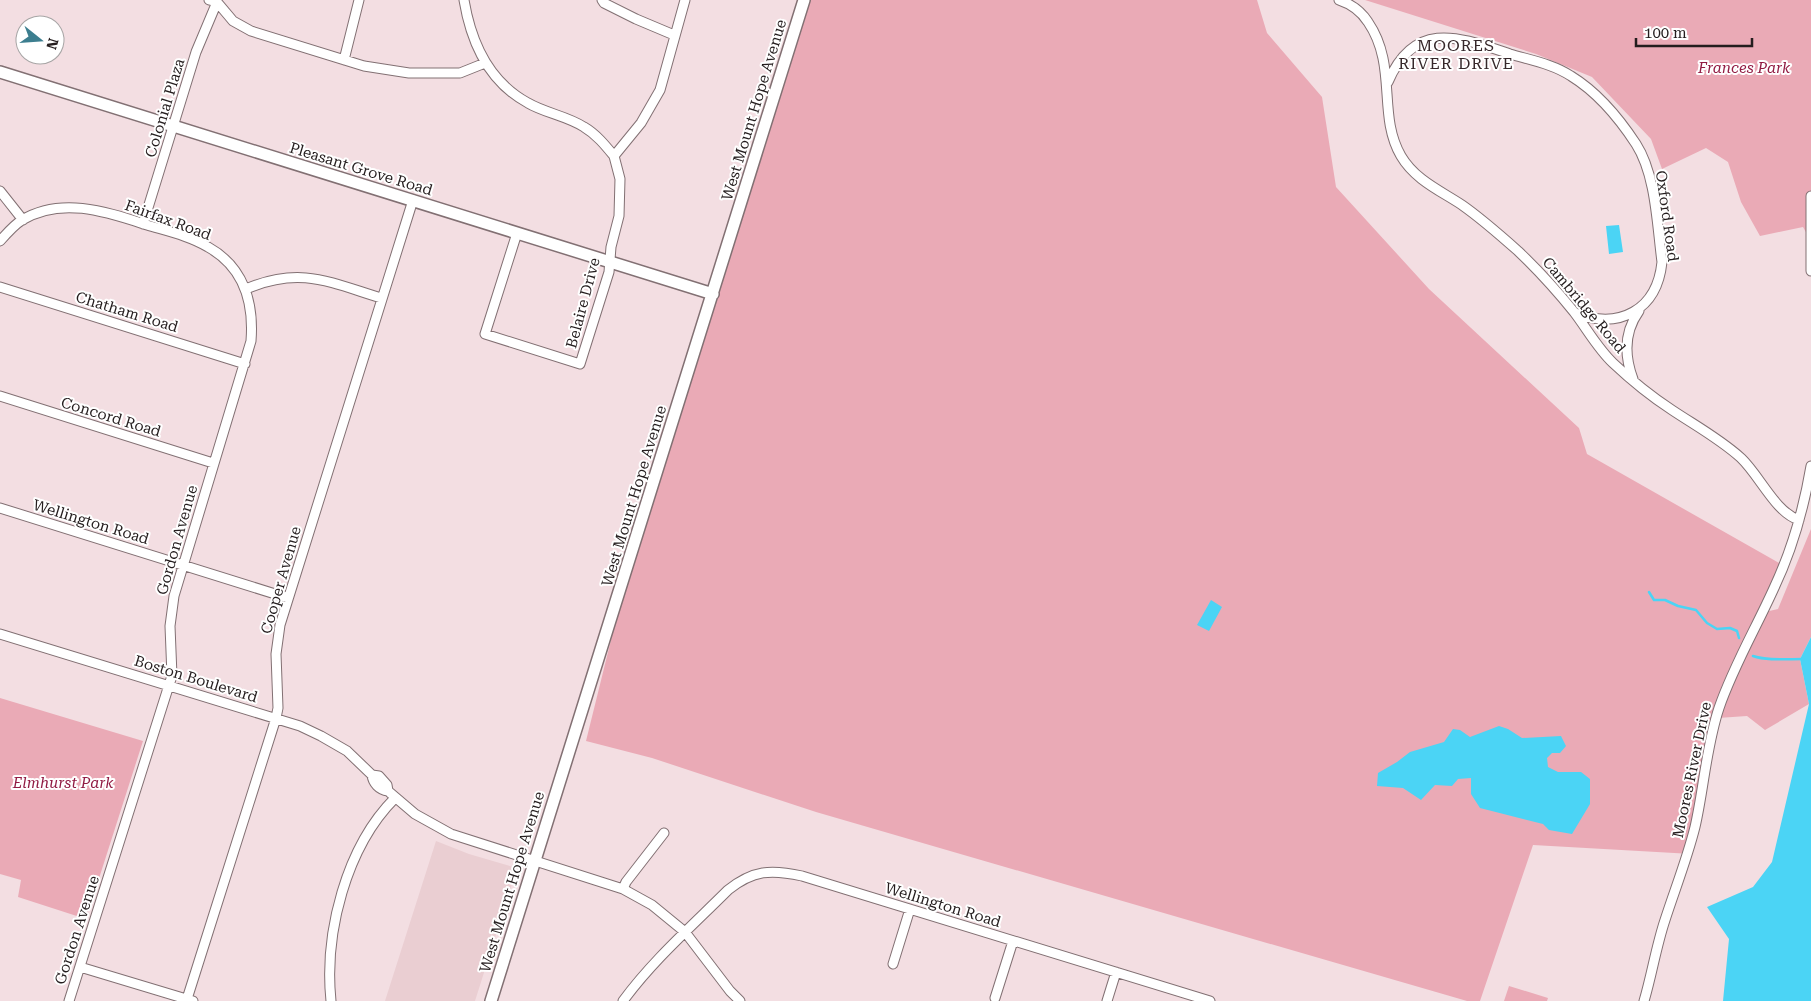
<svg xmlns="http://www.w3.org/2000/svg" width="1811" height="1001" viewBox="0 0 1811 1001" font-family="'Roboto Serif',serif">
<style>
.built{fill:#eaced2}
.green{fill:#eaaab6}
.water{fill:#4bd4f5}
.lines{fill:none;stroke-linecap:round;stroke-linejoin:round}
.stream{stroke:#4bd4f5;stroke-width:2.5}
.street-casing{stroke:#827073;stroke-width:11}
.secondary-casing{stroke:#827073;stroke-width:14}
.street{stroke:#fff;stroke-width:9}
.secondary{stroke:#fff;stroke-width:11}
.labels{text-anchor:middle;stroke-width:4;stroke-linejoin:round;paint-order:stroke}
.park-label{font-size:15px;font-style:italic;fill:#911b43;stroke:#fff}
.street-label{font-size:15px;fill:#241d1e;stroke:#fff}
.neighbourhood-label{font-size:16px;letter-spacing:1px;fill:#36272a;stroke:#fff}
</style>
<rect width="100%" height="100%" fill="#f3dee2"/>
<path class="built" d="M436 841 469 854 517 868 475 1001H385Z"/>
<path class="green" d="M804 0H1257L1267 33 1322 97 1336 187 1429 289 1579 428 1587 454 1786 567 1765 612 1778 609 1811 529V637L1800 659 1809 704 1765 730 1747 716 1718 718 1692 854 1533 845 1480 1001H1467L816 812 652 758 586 741 635 543Z
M1365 0H1811V241L1803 227 1760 236 1741 202 1728 162 1706 148 1662 169 1651 139 1592 77 1536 54Z
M0 698 143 741 86 919 18 897 21 880 0 874Z
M1509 986 1548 998 1547 1001H1504Z"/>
<path class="water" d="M1619 225 1623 252 1609 254 1606 226Z
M1211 600 1222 607 1209 631 1197 625Z
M1811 637V1001H1723L1729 939 1707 907 1753 887 1772 862 1809 704 1800 659Z
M1499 726 1508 729 1522 738 1561 736 1566 746 1560 753H1552L1547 758 1548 767 1558 772H1581L1590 779V804L1572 834 1549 830 1543 824 1480 808 1471 794V778L1458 779 1452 786 1435 785 1421 800 1403 788 1377 786 1378 773 1397 762 1410 752 1444 742 1453 729 1460 730 1470 737Z"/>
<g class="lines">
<path class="stream" d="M1649 592 1654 600H1665L1678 606 1696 610 1707 623 1717 629 1730 628 1737 631 1739 638
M1753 656C1767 661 1787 659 1803 659"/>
<defs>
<path id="street" d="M209 0 217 2 233 21 251 31 364 66 409 73H460L485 63
M464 0C471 42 489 82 528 103 545 113 567 116 584 127 596 134 605 145 614 156
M602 0 604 3 636 19 674 35
M1339 0C1351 4 1361 11 1368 22 1398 66 1377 115 1401 156 1415 180 1441 191 1462 205 1482 219 1500 235 1518 251 1538 270 1557 291 1574 312 1587 329 1598 349 1613 363 1631 380 1652 397 1672 410 1696 426 1720 439 1741 458 1760 476 1775 512 1799 520
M344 60 359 0
M1388 82C1415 19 1459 37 1510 54 1530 60 1553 64 1571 76 1597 92 1619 118 1636 144 1656 175 1657 225 1662 262 1657 310 1620 330 1575 313
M0 191 23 220
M1811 196V271
M143 224 196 52 217 2 216 0
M517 233 485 334 580 364 609 272 611 247 619 216 620 179 614 156 641 123 660 90 685 0
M0 241C7 233 14 225 22 220 62 196 107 212 147 225 167 231 190 236 208 247 244 267 254 303 251 341L174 596 170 626 172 676 169 685 69 1001
M0 287 245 364
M246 289C300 266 329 282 381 298
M1633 379C1624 355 1624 332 1639 311
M0 396 213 463
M0 508 288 598
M0 634 300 726 321 736 347 751 372 775 379 776 387 785 388 791
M372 775C373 783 379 790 388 791L415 814 451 834 623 889 652 905 685 932 730 991 740 1001
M623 889 626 882 664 833
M893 964 910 909
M80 967 193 1001
M995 998 1013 941
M187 999 276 718 278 708 276 654 280 625 413 200
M331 1001C324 933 346 847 395 798
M623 1001C653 960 692 926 728 890 753 870 771 869 802 876L1210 1001
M1107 1001 1116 972
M1644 1001C1652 974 1656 947 1665 920 1675 889 1687 859 1695 827 1704 788 1706 747 1719 708 1733 667 1756 628 1774 588 1792 550 1804 507 1811 466"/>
<path id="secondary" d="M0 72 713 294
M491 1001 804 0"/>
</defs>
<use href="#street" class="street-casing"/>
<use href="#secondary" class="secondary-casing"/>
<use href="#street" class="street"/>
<use href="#secondary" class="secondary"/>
</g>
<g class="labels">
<g class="park-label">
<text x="1744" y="73">Frances Park</text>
<text x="63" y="788">Elmhurst Park</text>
</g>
<g class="street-label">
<text transform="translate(165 108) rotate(-73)" y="5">Colonial Plaza</text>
<text transform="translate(754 110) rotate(-73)" y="5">West Mount Hope Avenue</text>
<text transform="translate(361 169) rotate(17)" y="5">Pleasant Grove Road</text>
<text transform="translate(1667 216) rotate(82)" y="5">Oxford Road</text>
<text transform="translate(168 220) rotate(20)" y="5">Fairfax Road</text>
<text transform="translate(583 303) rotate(-75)" y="5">Belaire Drive</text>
<text transform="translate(1584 305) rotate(50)" y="5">Cambridge Road</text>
<text transform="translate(127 312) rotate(17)" y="5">Chatham Road</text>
<text transform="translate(111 417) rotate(17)" y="5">Concord Road</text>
<text transform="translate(634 496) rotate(-73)" y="5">West Mount Hope Avenue</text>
<text transform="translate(91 522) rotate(17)" y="5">Wellington Road</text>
<text transform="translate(177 540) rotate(-74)" y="5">Gordon Avenue</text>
<text transform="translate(281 580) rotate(-74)" y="5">Cooper Avenue</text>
<text transform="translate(196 679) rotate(17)" y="5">Boston Boulevard</text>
<text transform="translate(1692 770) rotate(-78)" y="5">Moores River Drive</text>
<text transform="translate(512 882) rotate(-73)" y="5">West Mount Hope Avenue</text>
<text transform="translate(943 905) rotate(17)" y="5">Wellington Road</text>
<text transform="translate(77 930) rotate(-72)" y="5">Gordon Avenue</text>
</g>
<g class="neighbourhood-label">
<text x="1456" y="51">MOORES<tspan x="1456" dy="18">RIVER DRIVE</tspan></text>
</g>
</g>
<g transform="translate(40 40) rotate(107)"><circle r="24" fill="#ffffff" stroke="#a7a5a5"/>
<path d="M0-4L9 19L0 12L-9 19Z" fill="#3c7e8f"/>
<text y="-8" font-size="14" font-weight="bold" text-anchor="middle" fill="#241d1e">N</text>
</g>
<path d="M1636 38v8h116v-8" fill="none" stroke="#241d1e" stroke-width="2.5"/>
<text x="1644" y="38" font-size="15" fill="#241d1e" stroke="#ffffff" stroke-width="4" paint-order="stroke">100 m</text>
</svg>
